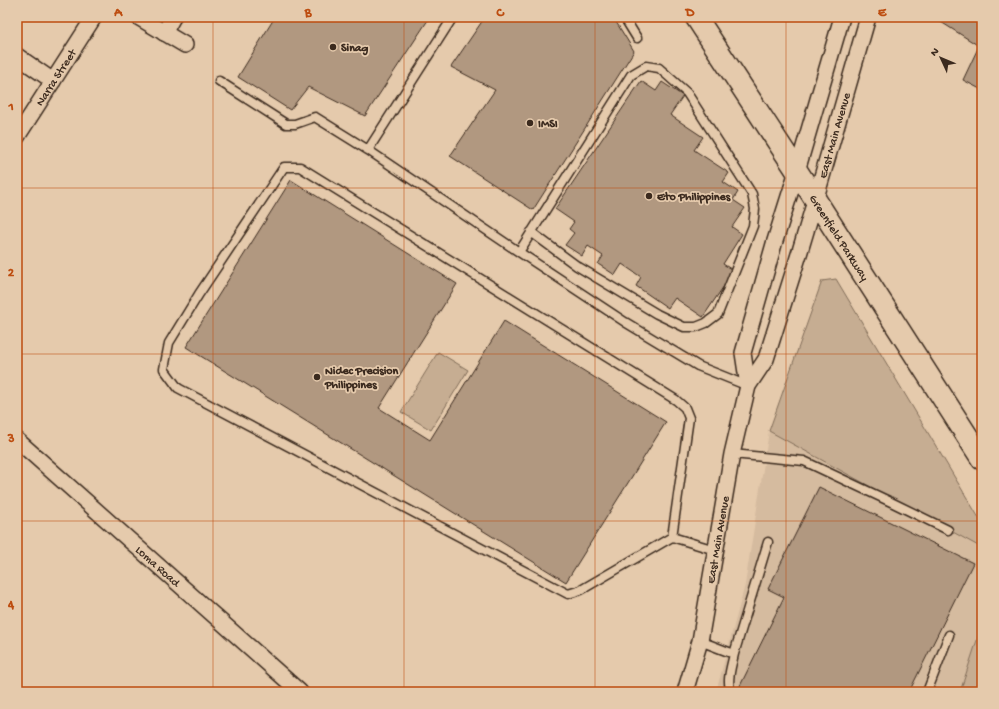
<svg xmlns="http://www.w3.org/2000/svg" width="999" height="709" viewBox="0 0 999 709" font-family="'Gochi Hand',sans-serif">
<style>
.built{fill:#d5bb9f}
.green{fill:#c6ad92;stroke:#806c58}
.building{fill:#b19880;stroke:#3b2a1e}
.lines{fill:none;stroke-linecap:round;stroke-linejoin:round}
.lane-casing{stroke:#3b2a1e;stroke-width:11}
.street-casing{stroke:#3b2a1e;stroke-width:18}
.secondary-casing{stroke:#3b2a1e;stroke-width:24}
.lane{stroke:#e5caac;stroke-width:8}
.street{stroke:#e5caac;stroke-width:15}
.secondary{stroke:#e5caac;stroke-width:21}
.grid{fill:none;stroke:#bd4d10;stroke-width:1;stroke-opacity:0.55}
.poi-dot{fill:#3b2a1e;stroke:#e5caac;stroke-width:1.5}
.labels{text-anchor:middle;stroke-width:3.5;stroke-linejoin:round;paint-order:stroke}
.poi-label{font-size:12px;font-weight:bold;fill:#3b2a1e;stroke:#e5caac;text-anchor:start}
.street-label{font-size:12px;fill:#3b2a1e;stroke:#e5caac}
.neatline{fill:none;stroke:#bd4d10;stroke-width:1.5}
.grid-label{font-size:13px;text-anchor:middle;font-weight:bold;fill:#bd4d10}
</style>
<rect width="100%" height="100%" fill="#e5caac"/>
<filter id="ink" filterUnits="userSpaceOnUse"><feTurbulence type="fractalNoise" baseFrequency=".025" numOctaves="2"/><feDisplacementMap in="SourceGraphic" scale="8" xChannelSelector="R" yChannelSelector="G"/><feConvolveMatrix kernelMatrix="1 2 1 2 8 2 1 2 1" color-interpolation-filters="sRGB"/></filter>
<g filter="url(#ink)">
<path class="built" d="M769 431 982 548V625L960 692H716L745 585Z"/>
<path class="green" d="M836 279 982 523V548L769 431 822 281Z
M438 352 468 370 431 430 401 412Z
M982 625V692H960Z"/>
<path class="building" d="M275 17H430L365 116 308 87 290 110 238 77Z
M485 17H613L634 51 533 210 450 156 495 90 451 67Z
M933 17H982V90L963 80 979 46Z
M641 81 656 91 662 82 683 96 670 115 703 137 694 150 729 173 723 182 738 192 733 200 745 208 732 227 742 234 723 264 734 271 703 317 675 298 668 308 636 286 641 277 622 264 615 275 598 264 603 256 588 246 582 256 565 245 574 233 569 229 574 222 555 209Z
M291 180 457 284 379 408 430 440 504 321 666 422 566 582 186 347Z
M819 487 973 563 909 692H737L784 597 768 589Z"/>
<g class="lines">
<defs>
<path id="lane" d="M624 17 637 38
M219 81 286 124H295L315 117 368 150 519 252 625 322 698 366 748 386
M368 150 453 17
M519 252 543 214 631 75 646 66 659 68 687 93 752 194 755 209 753 226 718 314 706 323 696 327H684L657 314 577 266 531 232
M732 454 804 461 891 502 948 530
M672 537 689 418 685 408 676 400 300 167H284L199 294 169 343 164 369 178 388 568 594 581 590 672 537 715 550
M700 641 734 654 768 542
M732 692C725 684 732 664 734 654
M927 692 949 635"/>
<g id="street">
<path d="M138 17 185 45"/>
<path d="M164 33 173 17"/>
<path d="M17 56 53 81"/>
<path id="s1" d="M17 137 94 17"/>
<path d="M748 386 743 353 774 244 797 171 842 17"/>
<path id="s2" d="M17 440 300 692"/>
<path id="s3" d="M685 692 700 641 732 454 748 386 766 359 800 251 815 201 868 17"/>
</g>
<g id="secondary">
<path id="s4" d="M696 17 797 171 982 459"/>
</g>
</defs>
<use href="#lane" class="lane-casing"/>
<use href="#street" class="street-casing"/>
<use href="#secondary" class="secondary-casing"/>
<use href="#lane" class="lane"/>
<use href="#street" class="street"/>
<use href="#secondary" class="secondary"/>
</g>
</g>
<path class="grid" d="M213 17V692M404 17V692M595 17V692M786 17V692M17 188H982M17 354H982M17 521H982"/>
<g class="poi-dot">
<circle cx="333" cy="47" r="4"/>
<circle cx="530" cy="123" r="4"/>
<circle cx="649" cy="196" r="4"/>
<circle cx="317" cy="377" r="4"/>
</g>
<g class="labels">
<g class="poi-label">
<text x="341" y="51">Sinag</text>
<text x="538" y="127">IMSI</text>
<text x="657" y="200">Eto Philippines</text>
<text x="325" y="374">Nidec Precision<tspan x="325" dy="14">Philippines</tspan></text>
</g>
<g class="street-label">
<text dy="4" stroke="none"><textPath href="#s1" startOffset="71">Narra Street</textPath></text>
<text dy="4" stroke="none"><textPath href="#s3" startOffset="579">East Main Avenue</textPath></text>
<text dy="4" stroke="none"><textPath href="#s4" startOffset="263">Greenfield Parkway</textPath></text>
<text dy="4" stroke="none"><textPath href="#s3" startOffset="156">East Main Avenue</textPath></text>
<text dy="4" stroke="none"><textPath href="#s2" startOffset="189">Loma Road</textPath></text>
</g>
</g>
<rect width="999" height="709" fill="none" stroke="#e5caac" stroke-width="44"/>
<g transform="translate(941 58) rotate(314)" stroke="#e5caac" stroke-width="3" paint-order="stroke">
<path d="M0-3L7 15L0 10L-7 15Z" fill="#3b2a1e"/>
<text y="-6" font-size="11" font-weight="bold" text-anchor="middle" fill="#3b2a1e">N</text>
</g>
<rect x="22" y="22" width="955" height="665" class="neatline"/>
<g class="grid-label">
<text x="118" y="16">A</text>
<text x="308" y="16">B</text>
<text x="500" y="16">C</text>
<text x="690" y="16">D</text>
<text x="882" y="16">E</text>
<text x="11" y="110">1</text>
<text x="11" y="276">2</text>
<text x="11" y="442">3</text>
<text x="11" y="608">4</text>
</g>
</svg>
